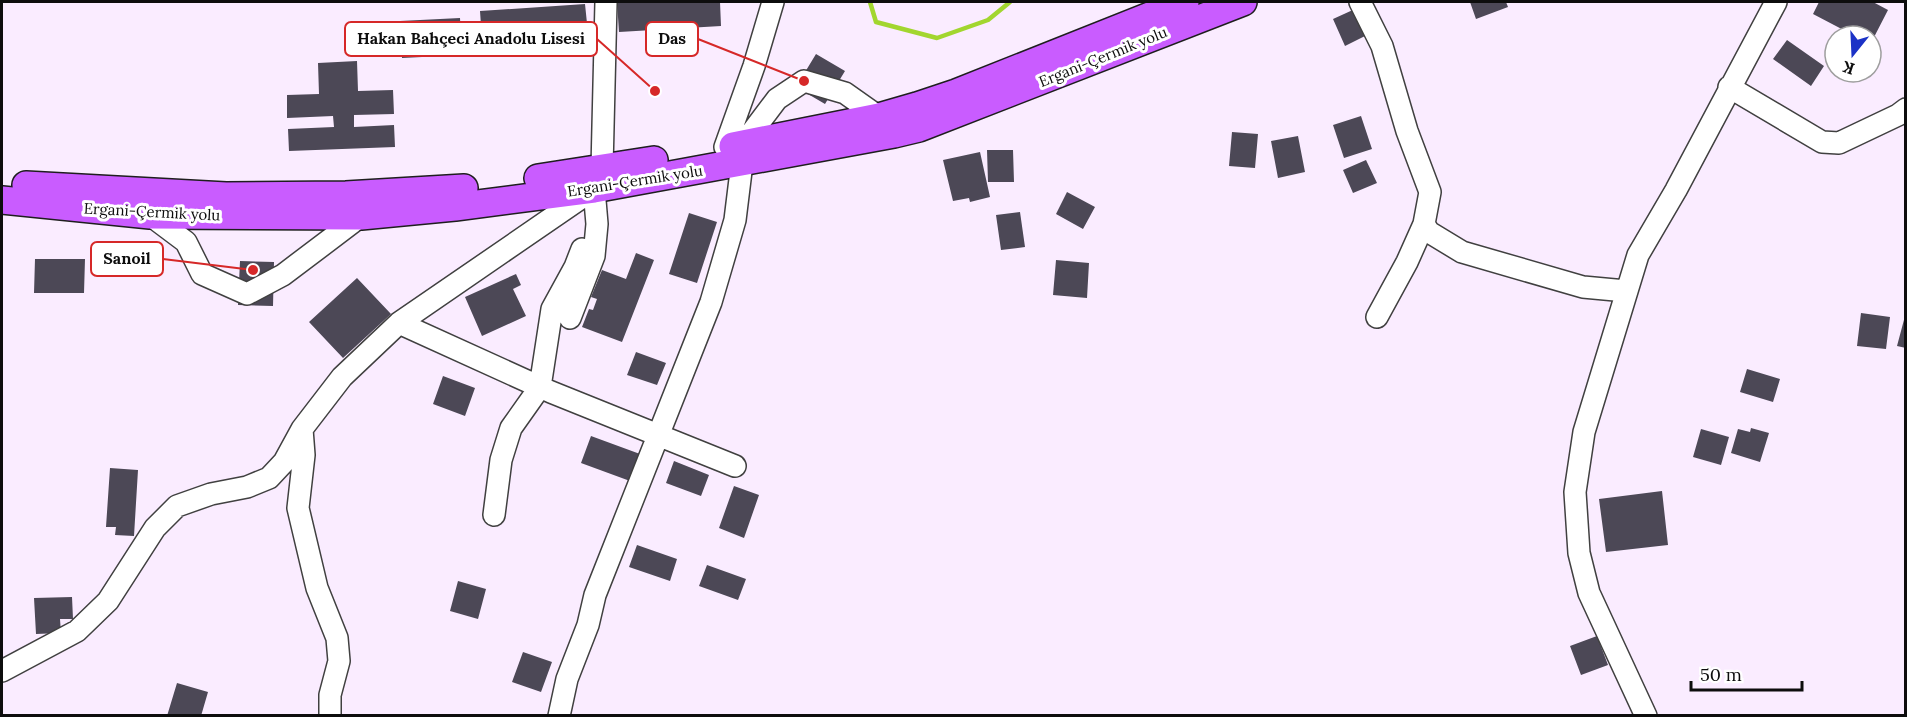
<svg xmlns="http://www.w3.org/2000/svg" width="1907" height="717" viewBox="0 0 1907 717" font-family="Lora,serif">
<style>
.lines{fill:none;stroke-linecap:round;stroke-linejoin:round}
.stream{stroke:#a2d62f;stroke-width:4.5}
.building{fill:#4c4856}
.minor-casing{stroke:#404040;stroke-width:24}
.major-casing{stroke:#1e1e1e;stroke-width:30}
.minor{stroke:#fff;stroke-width:21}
.major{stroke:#c95cff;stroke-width:27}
.labels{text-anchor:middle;stroke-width:6;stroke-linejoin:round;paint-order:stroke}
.street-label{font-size:15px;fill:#0d0d0d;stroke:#fff}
.leader{fill:none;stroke:#d62828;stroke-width:2}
.callout-dot{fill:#d62828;stroke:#fff;stroke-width:2}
.callout{fill:#fff;stroke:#d62828;stroke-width:2}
.callout-label{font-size:16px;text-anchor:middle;font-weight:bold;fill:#0d0d0d}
</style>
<rect width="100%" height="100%" fill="#faecff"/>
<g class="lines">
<path class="stream" d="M870 2 876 22 937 38 988 20 1010 2"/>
</g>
<path class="building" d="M617 2H720L721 26 619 32Z
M1470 2H1506L1508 7 1476 19Z
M1819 2H1873L1888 10 1871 43V36H1855L1813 14Z
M585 4 588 33 482 40 480 11Z
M1355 9 1367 35 1345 46 1333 19Z
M460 18 462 55 402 58 400 21Z
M1787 40 1824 66 1811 86 1773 59Z
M816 54 845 71 825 104 796 87Z
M357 61 358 91 393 90 394 114 354 115V127L394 125 395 147 289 151 288 129 334 127 333 116 287 118V95L319 94 318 63Z
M1361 116 1372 149 1344 158 1333 125Z
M1232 132 1258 134 1255 168 1229 166Z
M1298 136 1305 172 1278 178 1271 141Z
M987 150H1013L1014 182H988Z
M980 152 990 197 970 202 969 198 953 201 943 160Z
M1366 160 1377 183 1353 193 1343 170Z
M1067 192 1095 207 1083 229 1056 214Z
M1020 212 1025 247 1001 250 996 215Z
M689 213 717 222 697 283 669 274Z
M636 253 654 260 622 342 582 327 589 309 593 310 597 299 591 297 602 270 626 279Z
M35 259H85L84 293H34Z
M1056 260 1089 263 1087 298 1053 295Z
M240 261 274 262 273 306 238 305Z
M516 274 521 285 513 289 526 316 482 336 465 297Z
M357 278 391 314 343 358 309 322Z
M1861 313 1890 317 1886 349 1857 346Z
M1905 316H1906V348L1897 346Z
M636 352 666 363 657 385 627 375Z
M1747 369 1780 379 1773 402 1740 392Z
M443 376 475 388 465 416 433 404Z
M1751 428 1769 433 1760 462 1731 453 1738 429 1750 432Z
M1701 429 1729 437 1721 465 1693 457Z
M591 436 640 454 630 481 581 463Z
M674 461 709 475 701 496 666 483Z
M110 468 138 470 134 536 115 535 116 527H106Z
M734 486 759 495 744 538 719 528Z
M1662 491 1668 545 1606 552 1599 499Z
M637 545 677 559 670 581 629 567Z
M707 565 746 579 738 600 699 586Z
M458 581 486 589 478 619 450 611Z
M72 597 73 619H60L61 633 36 634 34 598Z
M1597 636 1608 665 1581 675 1570 646Z
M523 652 552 662 541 692 512 682Z
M177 683 208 692 201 716H167Z"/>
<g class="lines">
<defs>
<path id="minor" d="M1360 2 1382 46 1407 131 1430 192 1424 224 1407 262 1377 317
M1729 87 1822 142 1839 143 1898 115 1906 109
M743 144 777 99 804 81 845 93 879 117
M725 147 754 66 773 2
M602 168 606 2
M150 215 186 242 202 274 247 294 283 275 361 216
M1424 224 1429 232 1462 252 1583 287 1626 291
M399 323 551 392 735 466
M302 429 304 455 298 508 317 588 337 638 339 661 330 695V716
M494 515 501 460 511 428 540 387 552 309 575 267 582 249
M2 671 77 631 108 601 155 528 177 506 211 494 247 487 269 478 284 462 302 429 342 377 399 323 594 189 597 224 594 256 570 318
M559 716 567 679 588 625 595 595 711 302 735 220 742 163
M1646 716 1589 593 1579 553 1575 492 1584 432 1638 255 1676 190 1776 2"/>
<path id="major" d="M733 146 879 117 917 106 956 93 1185 2
M538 178 654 160
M26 185 226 196 346 195 464 188
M2 200 150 215 361 216 455 207 594 189 894 134 919 128 1243 2"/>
</defs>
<use href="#minor" class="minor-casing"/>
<use href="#major" class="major-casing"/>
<use href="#minor" class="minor"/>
<use href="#major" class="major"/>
</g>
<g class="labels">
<g class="street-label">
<text transform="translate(1103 57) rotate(-22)" y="5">Ergani-Çermik yolu</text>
<text transform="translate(635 181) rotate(-9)" y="5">Ergani-Çermik yolu</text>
<text transform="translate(152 212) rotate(3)" y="5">Ergani-Çermik yolu</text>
</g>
</g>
<path class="leader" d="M655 91L597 39M804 81L698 39M253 270L163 259"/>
<g class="callout-dot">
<circle cx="655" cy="91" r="6"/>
<circle cx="804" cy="81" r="6"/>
<circle cx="253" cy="270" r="6"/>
</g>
<g class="callout">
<rect x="345" y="22" width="252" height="34" rx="6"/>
<rect x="646" y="22" width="52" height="34" rx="6"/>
<rect x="91" y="242" width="72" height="34" rx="6"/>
</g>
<g class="callout-label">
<text x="471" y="44">Hakan Bahçeci Anadolu Lisesi</text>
<text x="672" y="44">Das</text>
<text x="127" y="264">Sanoil</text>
</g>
<rect width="1907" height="717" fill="none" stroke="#0d0d0d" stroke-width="6"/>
<g transform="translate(1853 54) rotate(198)"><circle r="28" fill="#ffffff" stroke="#9e9e9e" stroke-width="1.5"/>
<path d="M0-4.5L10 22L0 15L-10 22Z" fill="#1b32c6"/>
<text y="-9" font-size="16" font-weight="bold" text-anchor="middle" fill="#0d0d0d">K</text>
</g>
<path d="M1691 681v9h111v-9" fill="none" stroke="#0d0d0d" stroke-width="3"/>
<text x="1700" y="681" font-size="18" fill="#0d0d0d" stroke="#ffffff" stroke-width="4.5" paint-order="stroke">50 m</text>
</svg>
